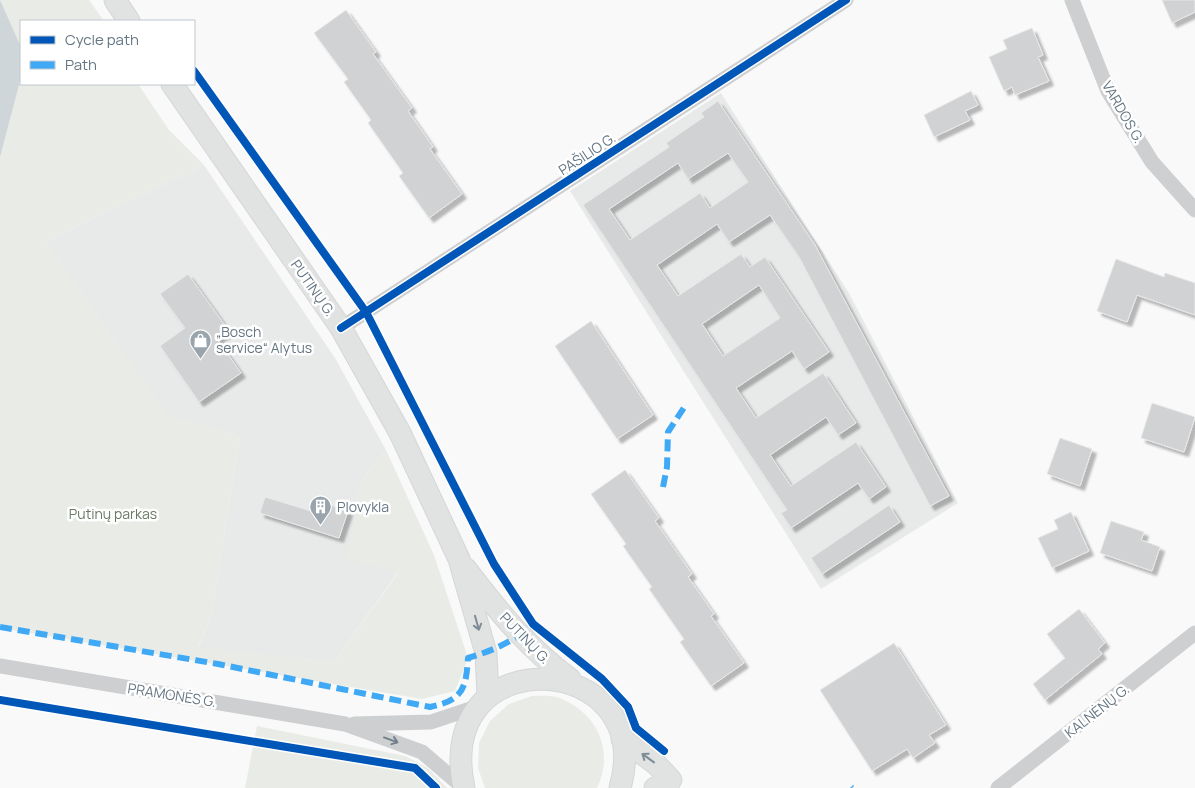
<svg xmlns="http://www.w3.org/2000/svg" width="1195" height="788" viewBox="0 0 1195 788" font-family="Manrope,sans-serif">
<style>
.built{fill:#e8e9e9}
.green{fill:#e8ebe6}
.water{fill:#ced6d9}
.building{fill:#d0d2d3;stroke:#e8e8e8;fill-rule:evenodd;filter:url(#shadow)}
.lines{fill:none;stroke-linecap:round;stroke-linejoin:round}
.secondary-casing{stroke:#d5d6d7;stroke-width:23}
.street{stroke:#cecfd0;stroke-width:15}
.secondary{stroke:#e1e2e2;stroke-width:21}
.quiet{stroke:#3fa9f5;stroke-width:6;stroke-dasharray:12 6;stroke-linecap:butt}
.cycleway-casing{stroke:#fff;stroke-width:11}
.cycleway{stroke:#0057b8;stroke-width:8}
.oneway{stroke:#7e8c96}
.oneway2{stroke:#707f8b}
.labels{text-anchor:middle;stroke-width:5;stroke-linejoin:round;paint-order:stroke}
.street-label{font-size:14px;fill:#657683;stroke:#fff}
.poi-label{font-size:14px;fill:#657683;stroke:#fff;text-anchor:start}
.park-label{font-size:14px;fill:#687a64;stroke:#fff}
</style>
<defs>
<filter id="shadow"><feDropShadow dx="4.5" dy="4.5" stdDeviation="1" flood-color="#0004"/></filter>
</defs>
<rect width="100%" height="100%" fill="#f9f9f9"/>
<path class="built" d="M721 93 849 293 958 503 821 589 570 191Z
M204 165 335 358 386 450 360 482 398 572 334 662 198 648 211 617 240 436 168 416 45 242Z"/>
<path class="green" d="M0 0H89L104 21H21V84H138L169 130 204 165 45 242 168 415 240 436 211 617 198 647 334 662 398 573 347 558 360 482 386 450 434 555 468 658 455 691 422 699 0 628Z
M532 696C541 696 551 695 559 698 597 712 615 751 597 788H485L478 768 479 743 490 721 509 704Z
M257 726 405 756 428 768 447 788H245Z"/>
<path class="water" d="M0 0 20 45 21 77 0 157Z"/>
<path class="building" d="M1162 0H1195V12L1172 23Z
M346 10 376 52 373 54 412 108 408 111 433 147 430 149 462 194 429 218 399 176 403 173 368 123 371 120 344 82 348 79 314 33Z
M1032 28 1043 55 1038 57 1049 81 1015 95 1012 87 1004 91 989 57 1007 49 1003 40Z
M971 91 978 105 965 111 970 120 934 137 924 115Z
M718 101 815 245 949 496 930 506 799 257 770 215 729 242 717 224 657 265 678 296 741 254 750 267 765 257 829 352 804 369 792 351 736 388 756 418 823 373 856 423 838 435 826 417 770 455 791 486 856 442 886 487 869 499 858 483 791 528 781 513 787 510 583 205 669 147 666 143 704 117 701 113ZM728 153 748 182 710 208 700 193 630 240 609 209 678 163 688 179ZM759 285 780 318 723 356 702 324Z
M1116 259 1164 277 1165 273 1195 283V315L1137 295 1127 322 1097 311Z
M188 274 229 331 217 339 241 373 199 402 160 346 185 328 160 294Z
M591 321 653 415 617 439 555 346Z
M1152 403 1195 417 1184 452 1141 438Z
M1060 438 1092 449 1080 486 1047 474Z
M625 470 659 518 655 521 692 574 688 577 714 614 711 616 744 663 711 686 680 642 684 639 649 589 652 587 623 546 626 544 591 494Z
M265 497 314 512 318 501 348 511 339 538 260 513Z
M889 505 900 522 822 574 811 558Z
M1071 512 1089 551 1052 568 1038 538 1058 529 1054 520Z
M1111 521 1144 532 1141 540 1160 547 1152 571 1100 553Z
M1079 609 1105 643 1098 649 1102 654 1045 700 1033 684 1065 658 1047 634Z
M894 643 946 725 929 735 935 743 913 758 907 749 872 771 820 690Z"/>
<g class="lines">
<defs>
<path id="secondary" d="M115 0 129 21
M172 84 341 328 400 433 459 559 486 653 488 697
M466 569C497 610 528 648 570 679
M622 739 656 764 671 780 655 788
M464 788C432 636 659 650 620 788"/>
</defs>
<use href="#secondary" class="secondary-casing"/>
<path class="street" d="M1072 0 1108 91 1152 162 1195 210
M341 328 846 0
M0 666 345 724 422 752 464 788
M354 724 431 722 479 706
M998 788 1195 633"/>
<use href="#secondary" class="secondary"/>
<path class="quiet" d="M663 487 667 467 668 432 685 406
M0 627 218 664 430 707C463 700 466 689 468 658 492 651 515 641 533 624
M851 787 852 788"/>
<defs>
<path id="cycleway" d="M194 71 366 312 494 564 533 624 602 679 628 707 636 728 664 751
M341 328 846 0
M0 700 415 768 436 788"/>
</defs>
<use href="#cycleway" class="cycleway-casing"/>
<use href="#cycleway" class="cycleway"/>
</g>
<defs><path id="oneway-shaft" d="M-6 0H5M1.5-3L5.5 0L1.5 3" fill="none" stroke-width="1.6" stroke-linecap="round" stroke-linejoin="round" transform="scale(1.25)"/></defs>
<g class="oneway">
<use href="#oneway-shaft" transform="translate(477 623) rotate(74)"/>
<use href="#oneway-shaft" transform="translate(648 758) rotate(-144)"/>
</g>
<use class="oneway2" href="#oneway-shaft" transform="translate(391 740) rotate(20)"/>
<defs>
<symbol id="shop-pin" viewBox="-11 -11 22 30"><path d="M0 17L-7.5 6A9.5 9.5 0 1 1 7.5 6Z" fill="#99a4ac" stroke="#fff"/><path d="M-5-2.5h2.3a2.7 3.5 0 0 1 5.4 0H5L5.5 6h-11ZM-1.5-2.5h3a1.5 2.3 0 0 0-3 0Z" fill="#fff"/></symbol>
<symbol id="building-pin" viewBox="-11 -11 22 30"><path d="M0 17L-7.5 6A9.5 9.5 0 1 1 7.5 6Z" fill="#99a4ac" stroke="#fff"/><path d="M-4-6H4V6H1V3H-1V6H-4ZM-2.5-4.3h1.7v1.8h-1.7ZM.8-4.3h1.7v1.8H.8ZM-2.5-1h1.7V.8h-1.7ZM.8-1h1.7V.8H.8Z" fill="#fff"/></symbol>
</defs>
<g fill-rule="evenodd">
<use href="#shop-pin" x="188" y="328" width="25" height="34"/>
<use href="#building-pin" x="308" y="494" width="25" height="34"/>
</g>
<g class="labels">
<g class="street-label">
<text transform="translate(1123 112) rotate(60)" y="5">VARDOS G.</text>
<text transform="translate(587 154) rotate(-33)" y="5">PAŠILIO G.</text>
<text transform="translate(313 288) rotate(55)" y="5">PUTINŲ G.</text>
<text transform="translate(525 638) rotate(46)" y="5">PUTINŲ G.</text>
<text transform="translate(172 695) rotate(9)" y="5">PRAMONĖS G.</text>
<text transform="translate(1097 711) rotate(-38)" y="5">KALNĖNŲ G.</text>
</g>
<g class="poi-label">
<text x="216" y="337">„Bosch<tspan x="216" dy="16">service“ Alytus</tspan></text>
<text x="337" y="512">Plovykla</text>
</g>
<g class="park-label">
<text x="113" y="519">Putinų parkas</text>
</g>
</g>
<rect x="20" y="20" width="175" height="65" fill="#ffffff" stroke="#c1c8cd"/>
<rect x="30" y="36" width="25" height="8" fill="#0057b8" stroke="#c1c8cd"/>
<text x="65" y="45" font-size="15" fill="#657683">Cycle path</text>
<rect x="30" y="61" width="25" height="8" fill="#3fa9f5" stroke="#c1c8cd"/>
<text x="65" y="70" font-size="15" fill="#657683">Path</text>
</svg>
